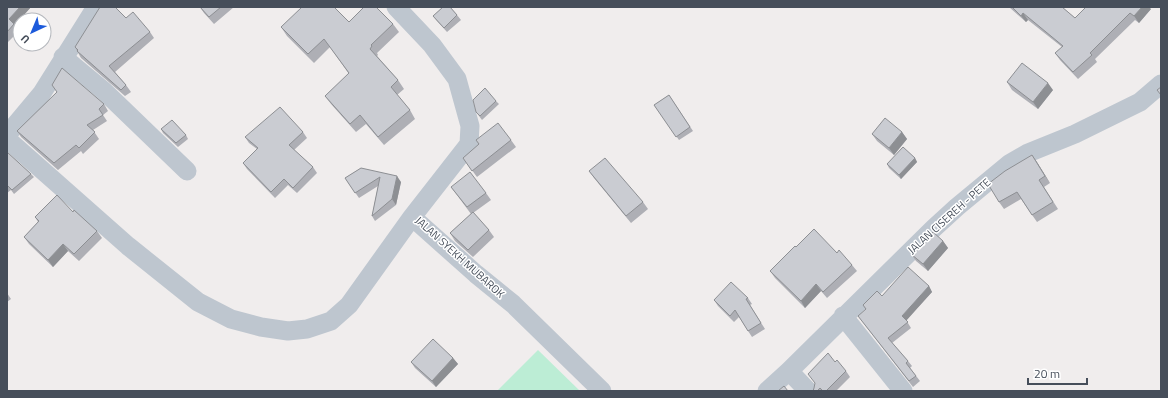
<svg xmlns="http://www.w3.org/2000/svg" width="1168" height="398" viewBox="0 0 1168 398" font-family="'Titillium Web',sans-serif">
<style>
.pitch{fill:#bcedd5}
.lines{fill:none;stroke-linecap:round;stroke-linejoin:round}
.street{stroke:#bec6cf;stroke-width:19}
.wall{fill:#aeafb5}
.shaded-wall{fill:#8d8f93}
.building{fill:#caccd2;stroke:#8d8f93}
.labels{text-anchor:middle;stroke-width:3;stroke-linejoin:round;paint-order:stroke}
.street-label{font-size:11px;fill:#464e5a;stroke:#fff}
</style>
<rect width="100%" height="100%" fill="#f0eded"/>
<path class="pitch" d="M538 350 580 391H497Z"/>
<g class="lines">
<path class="street" d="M396 7 432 45 457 79 470 126 469 144 412 217 476 274 513 304 602 391
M63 57 104 91 187 171
M7 135 42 93 96 7
M7 139 128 246 198 302 231 319 261 327 288 331 307 329 331 321 349 305 412 217
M843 316 903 391
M789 371 808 391
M767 391 789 371 934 228 957 207 1009 164 1028 153 1075 134 1140 102 1161 84"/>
</g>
<path class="wall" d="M7 7H31L15 25 19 31 7 43Z
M200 7H234L214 24 204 13Z
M442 7H452L451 8 457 15 461 20 447 32 437 21 433 16 442 8Z
M1009 7H1062L1075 18 1151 9 1139 23 1135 20 1095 59 1097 62 1078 79 1060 60 1055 53 1062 47 1028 20 1026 22Z
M126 18 150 32 154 38 115 72 126 85 131 92 125 96 81 58 77 51 75 47Z
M349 22 393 24 399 32 377 53 378 55 377 56 398 80 404 89 397 95 410 110 415 119 384 145 366 124 356 132 331 104 325 96 349 74 330 47 314 63 287 36 281 27Z
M1007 82 1053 90 1038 109 1012 90Z
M52 85 104 104 108 111 103 115 107 121 93 130 99 139 83 154 81 151 58 170 21 137 17 131 57 92Z
M669 95 693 131 679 140 654 105Z
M496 101 499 104 482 120 476 112Z
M161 129 186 135 188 139 178 147 163 133Z
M303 132 307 138 294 150 313 167 317 173 297 193 288 185 275 198 247 169 243 163 257 149 249 143 245 137Z
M902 132 907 139 894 155 877 141 872 134Z
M476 140H511L516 147 477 177 463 158 479 145Z
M7 152 31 174 34 177 14 194 11 190 7 193Z
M1032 155 1050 183 1044 187 1058 209 1037 222 1021 199 1004 209 999 202Z
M915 158 917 162 901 179 889 168 887 164Z
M361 168 401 182 396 205 375 221 372 216 378 186 359 198 345 178Z
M589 171 643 202 648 209 631 223 594 178Z
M451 187 486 193 491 200 473 213 489 230 494 237 473 257 455 241 450 233 471 214Z
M73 212 97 231 102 238 79 261 68 251 53 267 29 244 24 237 38 222 35 217Z
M943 241 948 248 928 271 916 261 911 254Z
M796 247 837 253 852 265 857 271 827 298 821 291 805 308 775 278 770 271Z
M929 286 932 292 906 320 911 328 892 343 908 361 912 366 910 368 920 381 913 387 858 316 866 310 863 305 882 296Z
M7 293 11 299 7 302Z
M748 298 752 304 750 305 765 329 752 337 739 317 734 322 718 306 714 300Z
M453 358 458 364 436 387 415 368 411 362Z
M846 371 850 377 836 391H813Z"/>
<path class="shaded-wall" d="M20 7H31L15 25 9 19Z
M1142 7H1149L1151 9 1139 23 1134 16Z
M1023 13 1028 20 1026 22 1021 16Z
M1048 83 1053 90 1038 109 1033 102Z
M902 132 907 139 894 155 889 148Z
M1032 155 1037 162 1050 183 1045 176Z
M915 158 917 162 901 179 899 175Z
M397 176 401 182 396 205 392 199Z
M943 241 948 248 928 271 923 264Z
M63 244 68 251 53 267 48 260Z
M816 284 821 291 805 308 801 301Z
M929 286 932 292 906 321 902 316Z
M453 358 458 364 436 387 432 381Z"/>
<path class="building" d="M7 7H20L9 19 14 24 7 32Z
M100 7H115L126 18 133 12 150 32 109 66 126 85 121 90 77 51 78 50 75 47Z
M200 7H221L209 17Z
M302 7H334L349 22 364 7H376L393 24 371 45 372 46 370 49 398 80 391 87 410 110 378 137 360 115 350 124 325 96 349 73 324 39 308 54 281 27Z
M443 7H450L457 15 444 28 433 16Z
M1012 7H1062L1075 18 1086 7H1142L1134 16 1130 13 1090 53 1092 55 1073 72 1055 53 1063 46 1023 13 1021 16Z
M1022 63 1048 83 1033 102 1007 82Z
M62 68 104 104 99 109 103 115 87 125 95 132 79 148 76 145 54 163 17 131 57 92 52 85Z
M1161 87V95L1157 90Z
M485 88 496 101 480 116 476 112 473 100Z
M669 95 690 127 676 137 654 105Z
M280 107 303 132 289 145 313 167 293 188 284 179 271 192 243 163 258 148 245 137Z
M885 118 902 132 889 148 872 134Z
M172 120 186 135 176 143 161 129Z
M498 123 511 140 472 171 463 158 479 144 476 140Z
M903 147 915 158 899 175 887 164Z
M7 152 31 174 12 190 8 186 7 187Z
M1032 155 1045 176 1039 180 1053 202 1032 215 1017 192 999 202 988 184 1005 171Z
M605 158 643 202 626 216 589 171Z
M361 168 397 176 392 199 372 216 380 177 355 193 345 178Z
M470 172 486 193 467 207 451 187Z
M57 195 73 212 74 210 97 231 74 254 63 244 48 260 24 237 39 221 35 217Z
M473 212 489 230 468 250 450 233Z
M814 229 837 253 839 250 852 265 823 292 816 284 801 301 770 271 795 246 796 247Z
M933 232 943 241 923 264 911 254Z
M908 267 929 286 902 316 908 322 888 338 908 361 906 363 916 376 909 381 858 316 866 309 863 305 877 291 882 296Z
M731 282 748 298 746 299 761 323 748 331 735 310 730 316 714 300Z
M433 339 453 358 432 381 411 362Z
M828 353 835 362 837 360 846 371 826 391H823L820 388 817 391H813L814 388 815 383 808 374Z
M784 386 788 391H778Z"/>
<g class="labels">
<g class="street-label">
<text transform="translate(949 216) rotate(-42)" y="4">JALAN CISEREH - PETE</text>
<text transform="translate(460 257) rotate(42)" y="4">JALAN SYEKH MUBAROK</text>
</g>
</g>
<rect width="1168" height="398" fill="none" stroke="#464e5a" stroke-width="16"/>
<g transform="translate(32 32) rotate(224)"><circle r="19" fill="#ffffff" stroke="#b5b8bd"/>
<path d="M0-3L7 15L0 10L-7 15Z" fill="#1c5adb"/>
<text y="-6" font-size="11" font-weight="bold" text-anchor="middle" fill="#464e5a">U</text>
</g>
<path d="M1028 378v6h59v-6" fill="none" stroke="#464e5a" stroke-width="2"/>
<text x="1034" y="378" font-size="12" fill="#464e5a" stroke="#ffffff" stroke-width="3" paint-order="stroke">20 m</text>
</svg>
